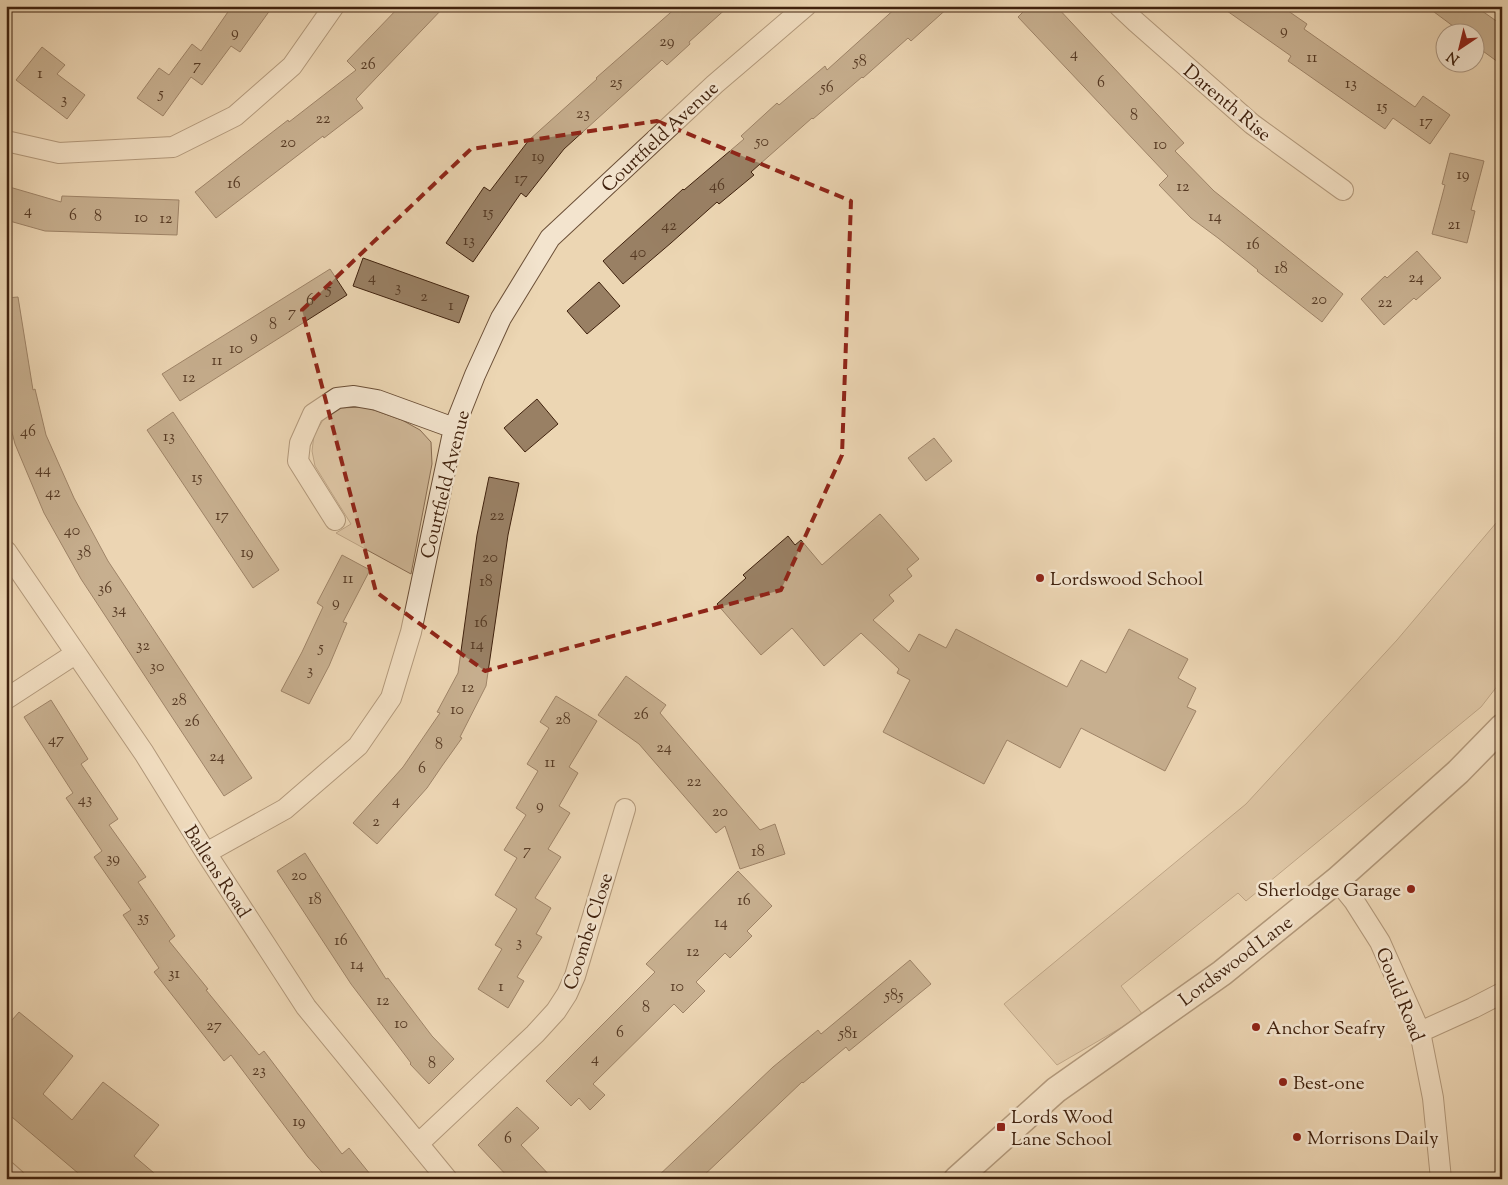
<svg xmlns="http://www.w3.org/2000/svg" width="1508" height="1185" viewBox="0 0 1508 1185" font-family="'Sorts Mill Goudy',serif">
<style>
.green{fill:#cfb797;stroke:#886c52}
.building{fill:#998064;stroke:#40220e}
.lines{fill:none;stroke-linecap:round;stroke-linejoin:round}
.minor-casing{stroke:#6b4f37;stroke-width:22}
.tertiary-casing{stroke:#6b4f37;stroke-width:28}
.minor{stroke:#f3e4ce;stroke-width:20}
.tertiary{stroke:#f3e4ce;stroke-width:25}
.marked{fill:none;stroke:#8f2418;stroke-width:4;stroke-dasharray:10 6;stroke-linejoin:round}
.poi-dot{fill:#8f2418;stroke:#f3e4ce;stroke-width:2}
.labels{text-anchor:middle;stroke-width:5;stroke-linejoin:round;paint-order:stroke}
.number-label{font-size:16px;fill:#563a24}
.street-label{font-size:19px;fill:#40220e;stroke:#f3e4ce}
.poi-label{font-size:19px;fill:#40220e;stroke:#f3e4ce;text-anchor:start}
</style>
<rect width="100%" height="100%" fill="#ecd6b3"/>
<filter id="stains"><feTurbulence type="fractalNoise" baseFrequency=".004" numOctaves="4"/><feColorMatrix values="0 0 0 0 .2 0 0 0 0 .09 0 0 0 0 .02 0 0 0 .5 -.17"/></filter>
<radialGradient id="worn" r=".72"><stop offset=".6" stop-color="#630" stop-opacity="0"/><stop offset="1" stop-color="#630" stop-opacity=".3"/></radialGradient>
<path class="green" d="M365 407 402 420 420 430 431 442 432 464 411 574 336 533 351 524 315 466 312 451 314 435 323 420 338 408Z
M1502 516V680L1481 707 1246 901 1238 893 1121 986 1143 1015 1057 1065 1004 1004 1246 804 1397 640Z"/>
<path class="building" d="M232 6H273L240 52 231 46 202 85 191 77 163 116 137 98 159 68 169 75 192 44 201 51Z
M400 6H445L356 99 363 108 324 138 323 136 216 218 195 192 288 120 289 122 356 70 347 61Z
M678 6H729L689 42 690 44 667 65 662 60 564 149 526 197 521 193 473 262 446 243 484 187 490 191 529 140 597 79 596 78Z
M898 6H950L911 41 908 38 863 78 862 77 813 119 812 118 751 172 754 175 719 204 717 202 671 243 623 284 603 261 683 189 684 190 744 139 741 136 777 103 779 105 825 66 827 70Z
M1029 6H1056L1184 143 1175 151 1214 191 1343 294 1322 322 1257 271 1258 270 1218 238 1191 218 1159 185 1168 176 1018 17Z
M1220 6H1281L1307 24 1304 29 1415 107 1423 96 1450 115 1430 144 1393 118 1385 129 1288 61 1291 56Z
M1426 6H1475L1502 25V65L1476 46V32H1461Z
M42 47 65 65 57 74 85 95 67 119 16 80Z
M1450 153 1484 161 1471 210 1475 211 1467 243 1432 234 1445 185 1442 184Z
M6 186 61 202 62 196 179 200 177 235 45 231 6 220Z
M1417 251 1441 278 1416 300 1414 298 1384 325 1361 299 1385 276 1387 278Z
M363 258 469 296 459 323 353 286Z
M330 269 347 295 180 401 162 374Z
M599 282 620 306 587 334 567 311Z
M18 297 33 390 35 389 46 435 74 498 108 561 252 778 224 796 81 579 44 513 15 444 6 409V298Z
M537 399 558 424 525 452 504 428Z
M173 412 279 570 253 588 147 430Z
M934 438 952 461 926 481 908 458Z
M489 477 519 483 508 535 486 686 460 737 462 738 442 766 427 788 377 844 353 823 403 767 416 748 440 713 437 712 458 673 477 535Z
M880 514 919 559 907 569 912 576 889 595 894 601 873 620 909 652 919 634 946 648 956 629 1067 687 1081 660 1106 673 1129 629 1188 659 1178 678 1196 688 1187 707 1196 711 1165 771 1081 728 1060 768 1007 740 984 784 883 732 910 680 897 673 899 669 861 633 824 666 792 628 761 655 717 604 746 578 743 575 788 536 795 545 801 540 822 565Z
M342 555 370 570 343 622 347 623 329 666 309 704 281 691 302 652 323 607 317 603Z
M626 676 666 705 660 713 760 830 775 824 785 854 740 869 725 826 716 833 639 744 598 715Z
M556 696 597 721 569 767 578 773 559 806 570 813 548 849 561 857 535 898 551 908 536 934 542 937 517 977 524 981 508 1008 478 989 502 949 495 945 517 909 495 895 517 858 504 850 526 815 516 808 538 771 527 764 549 728 540 722Z
M51 700 88 759 81 764 118 819 109 825 146 877 138 882 175 936 169 941 208 989 206 990 259 1055 264 1051 342 1154 349 1148 374 1179H328L308 1157 231 1055 224 1061 154 972 159 968 123 915 131 910 94 857 102 851 66 798 73 793 24 717Z
M305 853 386 979 388 978 432 1036 454 1059 429 1084 410 1064 411 1063 351 984 277 871Z
M738 871 772 906 747 931 752 936 730 958 725 953 696 982 705 991 683 1013 674 1004 593 1084 605 1095 590 1110 579 1098 571 1106 546 1081 655 972 646 964Z
M910 960 931 984 849 1051 846 1047 803 1083 802 1082 700 1179H655L773 1067 818 1030 821 1034Z
M19 1012 73 1056 43 1094 72 1120 103 1082 159 1125 134 1156 161 1179H85L6 1112V1027Z
M517 1107 539 1128 521 1145 553 1179H510L478 1145Z"/>
<g class="lines">
<defs>
<path id="minor" d="M1119 6 1136 22 1252 124 1343 190
M6 141 59 153 173 147 235 116 292 66 334 6
M335 520 298 461 300 443 313 414 337 398 354 396 377 400 454 428
M6 551 144 753 206 853 306 1007 447 1179
M6 699 75 654
M206 853 285 809 358 746 391 698 411 632 454 428 475 375 501 318 550 238 715 84 806 6
M1337 880 1354 901 1380 942 1420 1032 1433 1098 1441 1179
M1420 1032 1473 1008 1502 993
M418 1144 535 1034 556 1011 567 994 575 976 625 809
M6 1171 15 1179"/>
<path id="tertiary" d="M957 1179 1056 1090 1222 973 1337 880 1458 772 1502 727"/>
</defs>
<use href="#minor" class="minor-casing"/>
<use href="#tertiary" class="tertiary-casing"/>
<use href="#minor" class="minor"/>
<use href="#tertiary" class="tertiary"/>
</g>
<path d="M0 0H1508V1185H0ZM657 121 851 201 842 455 781 590 485 671 376 592 302 310 471 149Z" fill="#ecd6b3" fill-opacity=".55" fill-rule="evenodd"/>
<path class="marked" d="M657 121 851 201 842 455 781 590 485 671 376 592 302 310 471 149Z"/>
<g class="poi-dot">
<circle cx="1040" cy="578" r="5"/>
<circle cx="1411" cy="889" r="5"/>
<circle cx="1256" cy="1027" r="5"/>
<circle cx="1283" cy="1082" r="5"/>
<rect x="996" y="1122" width="10" height="10" rx="2.5"/>
<circle cx="1297" cy="1137" r="5"/>
</g>
<g class="labels">
<g class="number-label">
<text x="1284" y="35">9</text>
<text x="235" y="37">9</text>
<text x="667" y="46">29</text>
<text x="1074" y="58">4</text>
<text x="1312" y="62">11</text>
<text x="860" y="66">58</text>
<text x="368" y="69">26</text>
<text x="197" y="70">7</text>
<text x="40" y="78">1</text>
<text x="616" y="87">25</text>
<text x="1101" y="87">6</text>
<text x="1351" y="88">13</text>
<text x="827" y="92">56</text>
<text x="161" y="98">5</text>
<text x="64" y="104">3</text>
<text x="1382" y="111">15</text>
<text x="583" y="118">23</text>
<text x="1134" y="120">8</text>
<text x="323" y="123">22</text>
<text x="1426" y="126">17</text>
<text x="762" y="146">50</text>
<text x="288" y="147">20</text>
<text x="1160" y="149">10</text>
<text x="538" y="161">19</text>
<text x="1463" y="179">19</text>
<text x="521" y="183">17</text>
<text x="234" y="188">16</text>
<text x="717" y="190">46</text>
<text x="1183" y="191">12</text>
<text x="28" y="215">4</text>
<text x="488" y="217">15</text>
<text x="73" y="220">6</text>
<text x="98" y="221">8</text>
<text x="1215" y="221">14</text>
<text x="141" y="222">10</text>
<text x="166" y="223">12</text>
<text x="1454" y="229">21</text>
<text x="669" y="230">42</text>
<text x="469" y="245">13</text>
<text x="1253" y="249">16</text>
<text x="638" y="257">40</text>
<text x="1281" y="273">18</text>
<text x="372" y="282">4</text>
<text x="1416" y="282">24</text>
<text x="398" y="292">3</text>
<text x="329" y="294">5</text>
<text x="424" y="301">2</text>
<text x="1319" y="304">20</text>
<text x="310" y="305">6</text>
<text x="1385" y="307">22</text>
<text x="451" y="310">1</text>
<text x="292" y="317">7</text>
<text x="273" y="329">8</text>
<text x="254" y="341">9</text>
<text x="236" y="353">10</text>
<text x="217" y="365">11</text>
<text x="189" y="382">12</text>
<text x="28" y="436">46</text>
<text x="169" y="441">13</text>
<text x="43" y="474">44</text>
<text x="197" y="482">15</text>
<text x="53" y="497">42</text>
<text x="222" y="520">17</text>
<text x="497" y="520">22</text>
<text x="72" y="535">40</text>
<text x="84" y="557">38</text>
<text x="247" y="557">19</text>
<text x="490" y="562">20</text>
<text x="348" y="583">11</text>
<text x="486" y="586">18</text>
<text x="105" y="593">36</text>
<text x="336" y="607">9</text>
<text x="119" y="614">34</text>
<text x="481" y="627">16</text>
<text x="477" y="649">14</text>
<text x="143" y="650">32</text>
<text x="321" y="652">5</text>
<text x="157" y="671">30</text>
<text x="310" y="675">3</text>
<text x="468" y="692">12</text>
<text x="179" y="705">28</text>
<text x="457" y="714">10</text>
<text x="641" y="719">26</text>
<text x="563" y="724">28</text>
<text x="192" y="726">26</text>
<text x="56" y="744">47</text>
<text x="439" y="749">8</text>
<text x="664" y="752">24</text>
<text x="217" y="761">24</text>
<text x="550" y="767">11</text>
<text x="422" y="773">6</text>
<text x="694" y="786">22</text>
<text x="85" y="804">43</text>
<text x="396" y="805">4</text>
<text x="540" y="810">9</text>
<text x="720" y="816">20</text>
<text x="376" y="826">2</text>
<text x="527" y="855">7</text>
<text x="758" y="856">18</text>
<text x="113" y="863">39</text>
<text x="299" y="880">20</text>
<text x="315" y="904">18</text>
<text x="744" y="905">16</text>
<text x="143" y="922">35</text>
<text x="721" y="927">14</text>
<text x="341" y="945">16</text>
<text x="519" y="947">3</text>
<text x="693" y="956">12</text>
<text x="357" y="969">14</text>
<text x="174" y="978">31</text>
<text x="501" y="991">1</text>
<text x="677" y="991">10</text>
<text x="894" y="1000">585</text>
<text x="383" y="1005">12</text>
<text x="646" y="1012">8</text>
<text x="401" y="1028">10</text>
<text x="214" y="1030">27</text>
<text x="620" y="1037">6</text>
<text x="848" y="1038">581</text>
<text x="595" y="1063">4</text>
<text x="432" y="1068">8</text>
<text x="259" y="1075">23</text>
<text x="299" y="1126">19</text>
<text x="508" y="1143">6</text>
</g>
<g class="street-label">
<text transform="translate(1228 102) rotate(40)" y="7">Darenth Rise</text>
<text transform="translate(659 136) rotate(-43)" y="7">Courtfield Avenue</text>
<text transform="translate(444 484) rotate(-76)" y="7">Courtfield Avenue</text>
<text transform="translate(218 871) rotate(57)" y="7">Ballens Road</text>
<text transform="translate(587 931) rotate(-72)" y="7">Coombe Close</text>
<text transform="translate(1235 960) rotate(-37)" y="7">Lordswood Lane</text>
<text transform="translate(1401 994) rotate(68)" y="7">Gould Road</text>
</g>
<g class="poi-label">
<text x="1050" y="585">Lordswood School</text>
<text x="1401" y="896" text-anchor="end">Sherlodge Garage</text>
<text x="1266" y="1034">Anchor Seafry</text>
<text x="1293" y="1089">Best-one</text>
<text x="1011" y="1123">Lords Wood<tspan x="1011" dy="22">Lane School</tspan></text>
<text x="1307" y="1144">Morrisons Daily</text>
</g>
</g>
<rect width="1508" height="1185" fill="none" stroke="#ecd6b3" stroke-width="25"/>
<rect x="8" y="8" width="1493" height="1170" fill="none" stroke="#40220e" stroke-width="2.5"/>
<rect x="12" y="12" width="1483" height="1160" fill="none" stroke="#40220e"/>
<g transform="translate(1460 48) rotate(215)"><circle r="24" fill="#f3e4ce" stroke="#ab9681"/>
<path d="M0-4L9 19L0 12L-9 19Z" fill="#8f2418"/>
<text y="-8" font-size="14" font-weight="bold" text-anchor="middle" fill="#40220e">N</text>
</g>
<rect width="100%" height="100%" filter="url(#stains)"/>
<rect width="100%" height="100%" fill="url(#worn)"/>
</svg>
